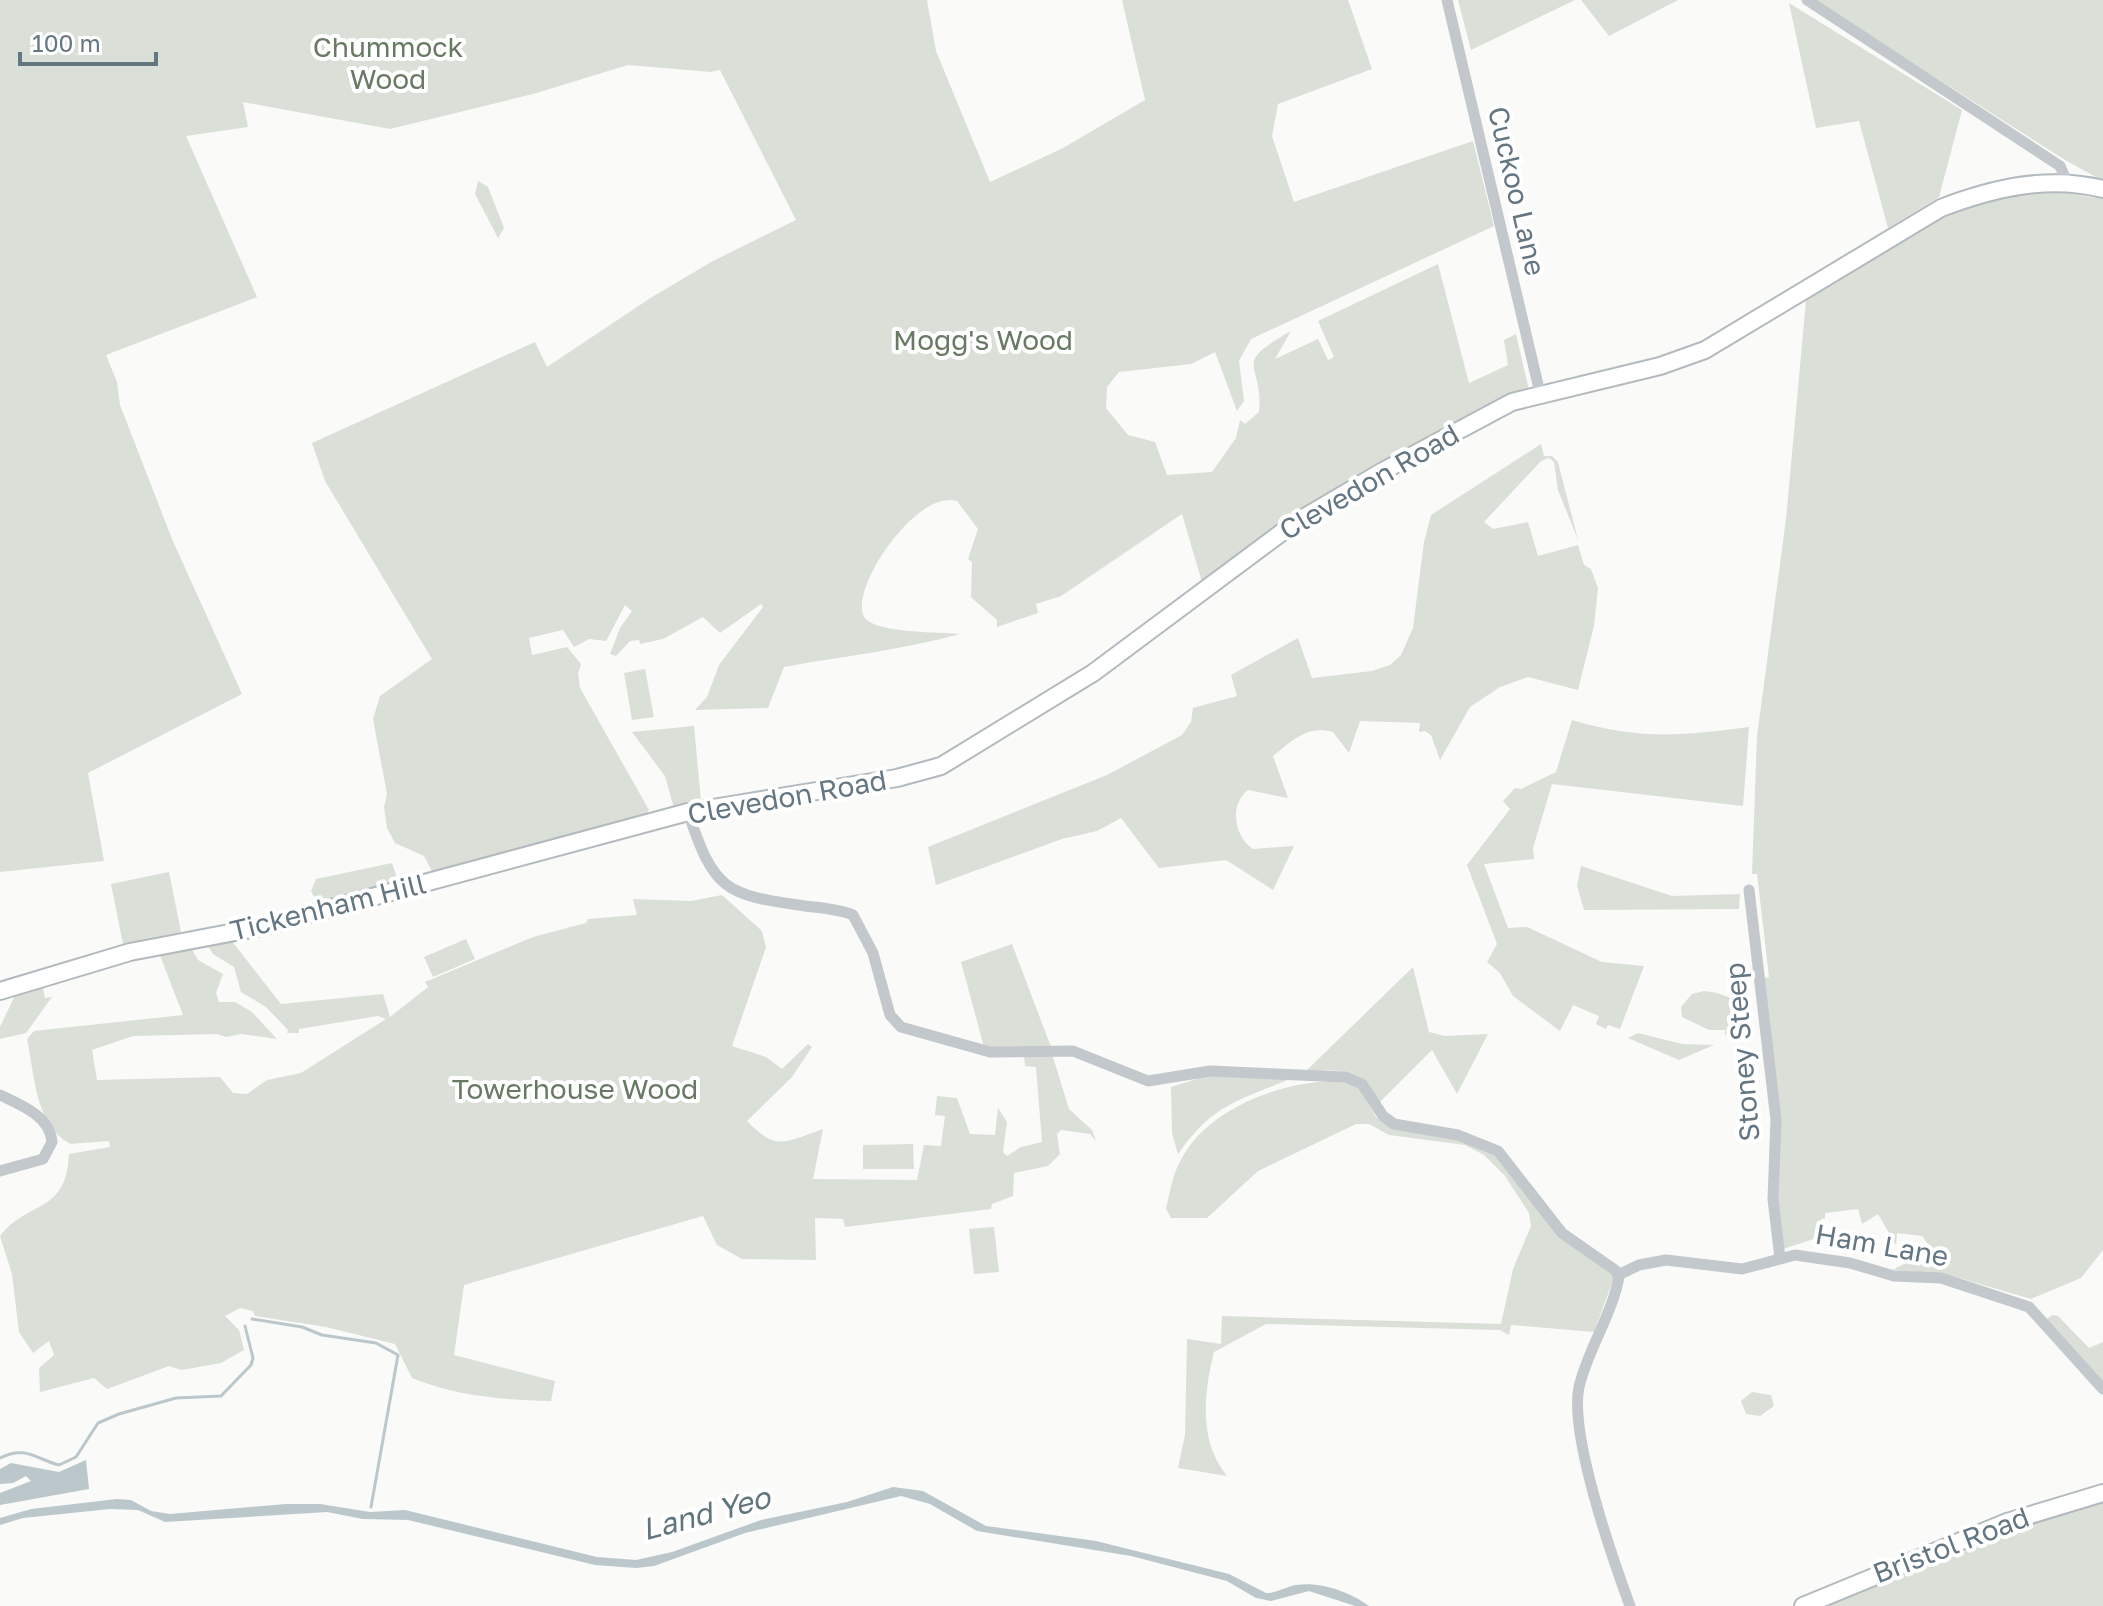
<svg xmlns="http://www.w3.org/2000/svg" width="2103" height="1606" viewBox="0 0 2103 1606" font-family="'Golos Text',sans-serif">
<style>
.green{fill:#dadfd7}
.water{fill:#bbc7cb}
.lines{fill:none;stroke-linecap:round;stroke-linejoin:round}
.stream{stroke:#bbc7cb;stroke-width:3}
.secondary-casing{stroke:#b3babf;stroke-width:20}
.minor{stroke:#c3c8cc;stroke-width:11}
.secondary{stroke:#fff;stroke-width:16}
.labels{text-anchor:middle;stroke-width:8;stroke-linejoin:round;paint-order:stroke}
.park-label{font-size:28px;fill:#687a64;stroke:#fff}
.street-label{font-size:28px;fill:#657683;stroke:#fff}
.water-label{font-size:30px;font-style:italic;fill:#60757c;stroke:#fff}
</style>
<rect width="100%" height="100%" fill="#fafaf8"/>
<path class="green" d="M0 0H927L936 51 990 182 1063 148 1145 100 1122 0H1348L1372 69 1278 104 1272 136 1294 202 1473 141 1494 226 1251 339 1239 361 1244 401 1237 411 1215 352 1191 364 1119 372 1107 387 1106 408 1128 435 1155 442 1167 475 1212 472 1236 438 1240 420 1245 424 1259 412C1264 361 1229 366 1291 331L1275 359 1318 339 1328 360 1334 357 1318 321 1438 264 1469 383 1508 365 1504 340 1516 334 1529 390 1202 582 1182 514 1061 596 1036 604 1038 613 997 627V620L971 597 972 562 968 559 978 529 957 501C914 488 840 602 868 621 886 633 937 632 960 634 903 650 843 656 784 667L768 708 695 710 707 697 719 665 763 607 761 604 720 633 703 617 663 639 640 644 639 640 630 641 616 656 610 654 620 628 632 611 625 605 606 641 589 639 574 647 563 630 529 638 532 655 567 647 581 664 578 673 580 688 649 810 645 815 438 873 432 871 424 856 395 843 387 828 384 807 387 794 373 719 380 696 432 659 325 481 312 443 535 342 547 367 652 297 713 261 796 220 720 70 711 72 628 65 533 94 390 129 243 102 248 127 186 136 257 297 106 355 117 382 120 405 172 539 242 694 88 773 104 861 0 872Z
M1458 0H1575L1471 50Z
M1581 0H1678L1609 36Z
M1814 0H2103V181L2065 160Z
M1789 3 1962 110 1939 197 1888 228 1859 121 1816 128Z
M478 181 488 187 504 228 498 238 475 194Z
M2053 191 2103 199V1250L2081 1278 2031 1299 1949 1275 1893 1270C1906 1261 1919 1261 1932 1250L1922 1236 1897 1233 1896 1245 1878 1214 1862 1224 1858 1209 1825 1213V1218L1821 1219 1823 1236 1783 1249 1778 1217 1764 978 1769 977 1757 874H1752L1757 736 1786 519 1806 301C1837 273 1934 215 1973 203 1999 195 2027 193 2053 191Z
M1541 444 1544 456H1552L1558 462 1578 540 1558 490 1554 462 1549 458 1541 461 1484 522 1493 529 1528 522 1538 556 1578 545 1584 565 1591 569 1598 588 1594 626 1578 690 1528 677 1500 687 1470 707 1440 760 1431 735 1425 731 1419 732 1420 723 1360 721 1349 753 1333 732C1307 725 1292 741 1273 756L1288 798 1248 790C1229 805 1234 836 1253 849L1294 846 1273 890 1226 860 1159 868 1121 818 1097 831 1062 839 936 885 928 847 1107 775 1182 735 1191 722 1193 708 1237 696 1231 675 1298 638 1312 678 1372 671 1390 665 1401 655 1413 628 1424 542 1431 515Z
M645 669 654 717 632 720 624 673Z
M1572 720C1640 740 1680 736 1749 727L1743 806 1552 784 1533 848 1534 859 1484 864 1508 928 1527 927 1602 962 1644 966 1620 1029 1608 1025 1606 1029 1596 1024 1599 1016 1573 1005 1560 1031 1513 996 1500 973 1487 962 1497 944 1467 865 1510 809 1503 801 1515 788 1521 789 1556 772Z
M694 726 701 801 674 808 665 776 632 732Z
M392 863 398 881 317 902 311 891 316 879Z
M1581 866 1672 896 1740 894 1739 909 1584 910 1577 886Z
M169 872 181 932 123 944 111 884Z
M722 895 762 931 766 947 732 1046 766 1057 782 1069 808 1044 812 1047 792 1077 747 1121C777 1152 785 1142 823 1129L813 1179 917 1180 924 1145 941 1146 945 1116 935 1115 937 1096 957 1098 970 1134 995 1135 998 1108 1007 1122 1003 1152 1007 1156 1021 1147 1042 1142 1036 1067 1025 1066 1024 1057 1052 1054 1069 1109 1092 1130 1096 1141 1090 1134 1061 1130 1057 1134 1060 1154 1048 1166 1014 1173 1013 1196 992 1204 991 1209 845 1227 843 1219 815 1218 816 1260 742 1259 717 1245 703 1216 464 1285 454 1355 555 1381 551 1401C503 1400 456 1396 412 1378L395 1344 326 1327 255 1316 253 1311 240 1308 225 1316 239 1330 244 1350 221 1363 182 1370 169 1366 107 1389 94 1378 40 1392 39 1368 54 1355 49 1341 33 1353 19 1332 12 1274 0 1236C29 1199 66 1215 69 1154L110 1147 109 1141 70 1144C34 1123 35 1075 27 1039L34 1031 183 1015 159 953 191 948 198 960 223 974 216 993 219 1002H235L252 1012 277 1039 241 1034 226 1037 217 1034 133 1036 92 1050 97 1080 220 1077 233 1093 247 1094 267 1080 301 1073 386 1019 378 1016 299 1029V1033H287L288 1030 266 1007 241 992 234 967 213 954 207 945 231 940 281 1004 383 994 390 1017 428 987 425 982 533 937 586 923 588 919 637 915 633 899 691 901Z
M466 939 475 959 433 977 424 957Z
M1012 944 1051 1047H984L961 962Z
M1413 967 1429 1032 1445 1036 1488 1034 1457 1094 1432 1050 1378 1104C1352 1067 1350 1070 1306 1071Z
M42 983 45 998 52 997 26 1033 0 1039V1027L17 991Z
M1704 991C1726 993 1756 1005 1743 1032L1725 1035V1030H1709L1682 1017 1681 1007 1692 994Z
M1638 1033 1682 1044 1714 1045 1679 1060 1628 1038Z
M1206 1076 1290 1079C1235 1102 1214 1104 1178 1154L1172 1133 1171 1087Z
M1339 1081 1359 1088 1376 1117 1388 1126 1440 1134 1496 1153 1563 1239 1615 1275 1594 1332 1511 1325 1509 1335 1500 1330 1266 1324 1214 1352C1204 1392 1198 1441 1227 1476L1178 1468 1185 1435 1187 1339 1221 1344 1222 1316 1501 1324 1513 1269 1531 1226 1529 1213 1505 1176 1484 1155 1465 1145 1389 1135 1369 1124H1356L1258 1171 1207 1218H1171L1166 1209C1170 1191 1173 1172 1183 1156 1211 1107 1285 1080 1339 1081Z
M913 1144 914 1169H863V1145Z
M994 1227 999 1272 974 1274 969 1229Z
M2052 1315 2058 1316 2089 1348 2103 1342V1381L2047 1319Z
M1752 1392 1771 1395 1774 1406 1760 1416 1746 1414 1741 1401Z
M2103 1499V1606H1823L1988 1537 1992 1543 1996 1542 2003 1530Z"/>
<path class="water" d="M86 1460 89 1489 0 1505V1493L31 1481 26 1476 13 1483 0 1484V1469L11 1463 59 1472Z
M893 1487 923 1491 986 1526 1096 1541 1229 1574 1266 1593C1277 1593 1285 1587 1296 1585 1321 1581 1350 1592 1369 1606H1355L1309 1591 1271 1601 1256 1598 1227 1581 1131 1556 977 1531 930 1504 901 1496 745 1533 654 1566 636 1568 595 1565 408 1520 363 1519 327 1512 165 1522 138 1510 110 1509 23 1518 0 1525V1518L31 1509 117 1499 131 1500 151 1511 170 1514 286 1504H320L370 1512 405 1510 597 1557 636 1560 672 1552 761 1520 847 1502Z"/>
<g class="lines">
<path class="stream" d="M252 1319 302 1327 322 1335 376 1343 398 1355 371 1507
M0 1458C25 1445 36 1459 59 1465L76 1457 98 1423 119 1414 176 1398 221 1396 251 1365 253 1358 245 1326"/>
<defs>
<path id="secondary" d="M0 991 130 952 261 927 688 812 897 778 941 766 1093 673 1293 524 1383 471 1512 402 1660 366 1705 350 1941 208C1993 188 2048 175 2103 189
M1803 1606 2007 1522 2103 1493"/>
</defs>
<use href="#secondary" class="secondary-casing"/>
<path class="minor" d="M1447 0 1540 393
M1807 0 2060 166 2067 182
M688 812C714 890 724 895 805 906 821 908 839 909 853 915L873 953 890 1015 901 1027 990 1052 1073 1051 1148 1081 1210 1071 1345 1077 1362 1084 1383 1116 1394 1124 1458 1135 1498 1151 1562 1233 1615 1270 1619 1277C1612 1315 1588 1349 1579 1387 1569 1434 1612 1557 1630 1606
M1749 890 1776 1120 1773 1199 1780 1258
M0 1095C21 1105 50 1116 52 1142L43 1159 0 1171
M1618 1275 1639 1265 1666 1260 1742 1269 1795 1255 1850 1263 1894 1276 1941 1278 2029 1307 2103 1389"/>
<use href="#secondary" class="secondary"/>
</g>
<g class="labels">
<g class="park-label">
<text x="388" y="57">Chummock<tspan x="388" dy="32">Wood</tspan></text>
<text x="983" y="350">Mogg's Wood</text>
<text x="575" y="1099">Towerhouse Wood</text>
</g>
<g class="street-label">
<text transform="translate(1517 191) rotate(77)" y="10">Cuckoo Lane</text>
<text transform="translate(1369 482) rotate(-30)" y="10">Clevedon Road</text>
<text transform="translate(787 797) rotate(-10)" y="10">Clevedon Road</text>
<text transform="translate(328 907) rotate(-14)" y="10">Tickenham Hill</text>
<text transform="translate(1742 1052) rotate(-95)" y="10">Stoney Steep</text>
<text transform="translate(1882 1245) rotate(10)" y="10">Ham Lane</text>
<text transform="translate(1951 1545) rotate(-21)" y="10">Bristol Road</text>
</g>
<g class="water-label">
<text transform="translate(706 1514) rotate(-15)" y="10">Land Yeo</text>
</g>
</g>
<path d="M20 52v12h136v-12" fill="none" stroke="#657683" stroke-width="4"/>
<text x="32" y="52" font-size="24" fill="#657683" stroke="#ffffff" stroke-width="6" paint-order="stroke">100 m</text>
</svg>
